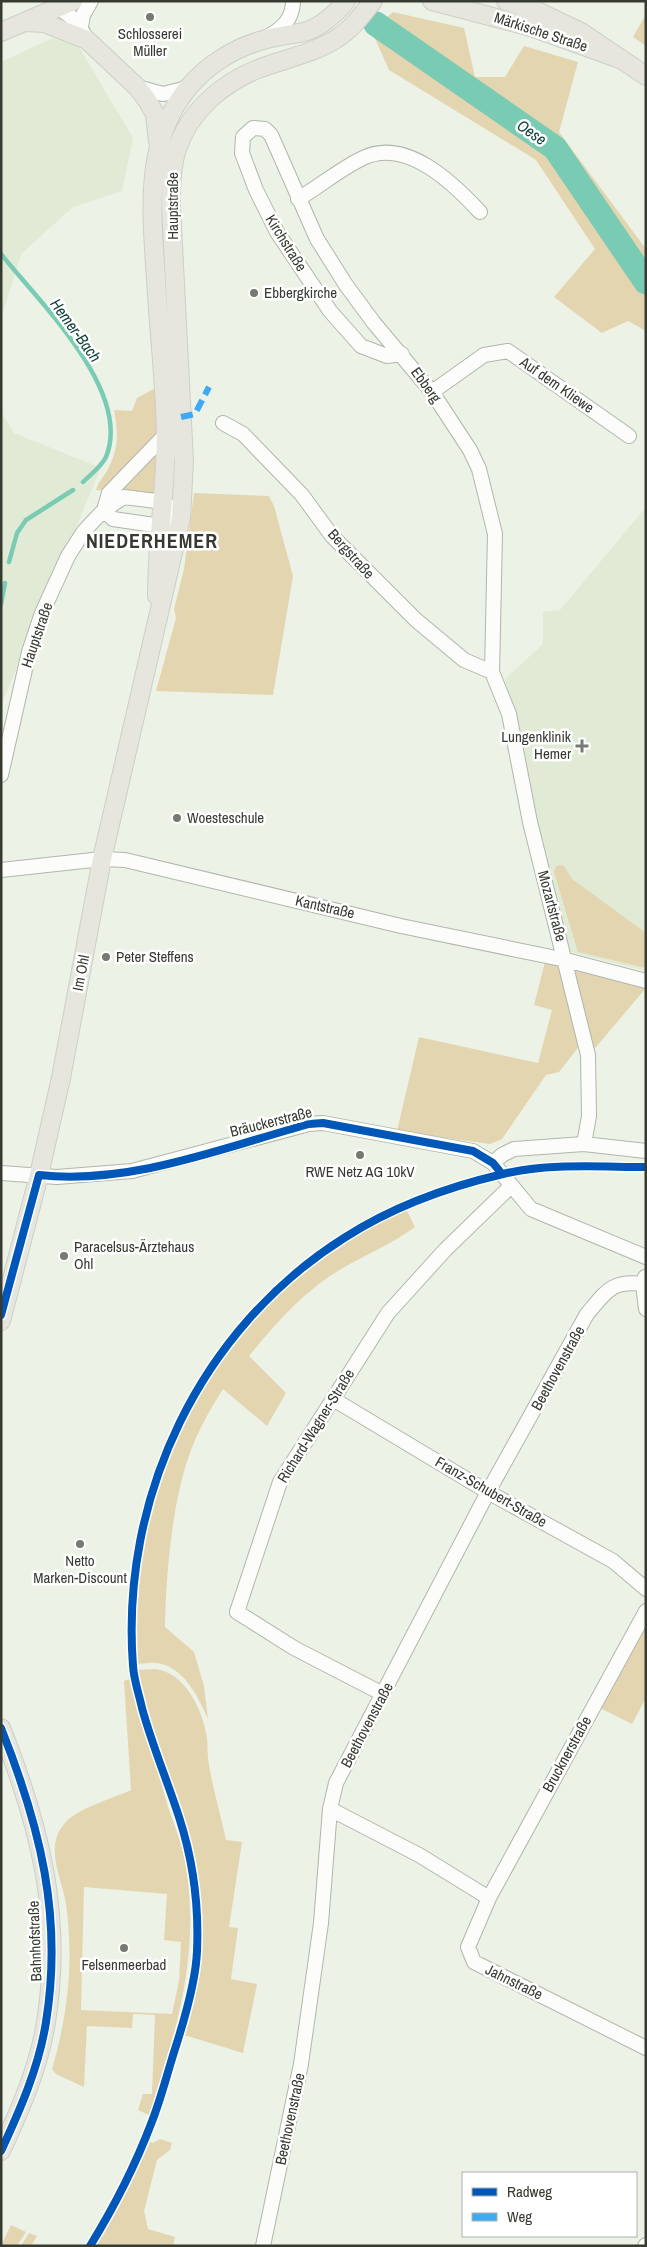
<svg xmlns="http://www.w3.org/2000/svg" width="647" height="2247" viewBox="0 0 647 2247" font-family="'Archivo Narrow',sans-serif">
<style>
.built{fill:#e0ead4}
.green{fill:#e4d5b1;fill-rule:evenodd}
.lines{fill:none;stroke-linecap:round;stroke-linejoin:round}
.stream{stroke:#7acbb4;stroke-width:4.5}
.river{stroke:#7acbb4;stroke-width:25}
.minor-casing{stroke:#b1b6ac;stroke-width:16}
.major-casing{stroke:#cccfc8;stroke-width:20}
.minor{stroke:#fcfdfb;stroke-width:14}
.major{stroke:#e6e6de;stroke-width:18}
.quiet{stroke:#3fa9f5;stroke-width:6;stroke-dasharray:12 6;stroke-linecap:butt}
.cycleway-casing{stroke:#fff;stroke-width:11}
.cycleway{stroke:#0057b8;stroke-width:8}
.poi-dot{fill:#767a70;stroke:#fff;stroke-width:2}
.labels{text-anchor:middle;stroke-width:5;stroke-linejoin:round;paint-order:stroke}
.street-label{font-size:15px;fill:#363a31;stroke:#fff}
.poi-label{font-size:15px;fill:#363a31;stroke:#fff}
.water-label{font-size:16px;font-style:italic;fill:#124439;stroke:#fff}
.district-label{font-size:20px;font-weight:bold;letter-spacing:1px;fill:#363a31;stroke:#fff}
</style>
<rect width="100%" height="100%" fill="#ecf2e5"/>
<path class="built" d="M53 38 79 47 133 138 122 191 73 207 21 254 1 319V62Z
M1 411 14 433 101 468 1 705Z
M646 507V971L567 951 531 813 505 679 543 644V612L560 610Z"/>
<path class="green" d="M393 12 464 28 475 77H505L524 46 578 62 559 132 646 249V331L628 321 602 333 554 297 595 249 536 160 389 70 372 32Z
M646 14V46L633 37Z
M157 387 161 495 96 490C99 480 105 476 109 467 119 448 118 431 114 410L132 411 137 398Z
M194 493 269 496 274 506 293 576 273 695 156 691 176 618 174 609 184 569Z
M561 865 564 866 572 879 646 933V968L578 952 554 872 556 866Z
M545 962 564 964 580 1045 559 1072 546 1075 502 1139 490 1144 397 1131 419 1037 538 1063 552 1010 534 1005Z
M570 964 646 984V988L596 1047 590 1050Z
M406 1209 415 1227C392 1244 365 1255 341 1269 304 1291 276 1323 249 1356L286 1393 267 1426 223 1389C211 1408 199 1429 191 1450 172 1500 166 1574 165 1627L194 1652 204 1686 208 1719C199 1698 183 1665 156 1663 150 1662 143 1664 136 1664 136 1642 133 1618 135 1596 136 1575 139 1553 143 1532 163 1418 247 1300 345 1239 364 1228 386 1219 406 1209Z
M646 1622V1698L632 1724 598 1707Z
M155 1669C185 1672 203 1710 207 1738 208 1747 207 1756 209 1765 213 1790 221 1815 226 1840L242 1842 229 1927 238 1928 231 1979 257 1984 243 2053 184 2035C200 1976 206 1923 196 1862 191 1831 176 1802 166 1772 154 1739 144 1705 135 1670Z
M130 1679C143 1721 156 1764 168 1807 174 1825 183 1845 186 1865 200 1955 177 2031 149 2115L138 2110 143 2094H152L155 2015 133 2014 132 2028 87 2026 84 2087 56 2074 52 2069C68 2015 74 1960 66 1904 62 1878 44 1848 64 1824 77 1808 112 1799 131 1790L124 1681ZM84 1887 167 1894 164 1940 181 1942 179 1981 172 2014 81 2010Z
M160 2139 172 2143 170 2150 157 2160 144 2211 148 2229 175 2237 173 2246H94L121 2196 146 2140 153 2143Z
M11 2225 26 2232 17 2246H1Z
M29 2233 37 2236 31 2246H21Z"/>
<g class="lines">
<path class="stream" d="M1 254C38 301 133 391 106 457 101 467 91 474 83 482
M9 562 17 533 26 520 73 490
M1 604 5 583"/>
<path class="river" d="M376 24 555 148 646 282"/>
<defs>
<path id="minor" d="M58 8C73 16 80 25 87 40
M81 27 83 15 91 1
M267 37C282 29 293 19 293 1
M137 87 163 94 187 88
M298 199C320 186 340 169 363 158 406 137 453 183 480 212
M402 354 387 356 361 346 330 311 277 232 256 190 242 153 243 137 253 128 265 129 271 135 317 239 346 285 374 323 432 392 470 450 479 469 495 534 492 672 509 714 530 822 588 1055 589 1116 584 1144
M432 392 484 355 508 351 629 436
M223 423 243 434 302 495 332 536 416 620 464 660 492 672
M104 510 109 493 166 434
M1 775 29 652 42 613 68 556 84 531 104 510 124 497 164 502 181 518 161 526 113 519 104 510
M1 870 102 859 125 860 401 926 566 960 646 981
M493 1163 502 1155 514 1149 584 1144 646 1151
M1 1173 57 1177 132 1171 309 1124 323 1123 473 1151 493 1163 531 1209 646 1257
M645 1277 643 1284 646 1309
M333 1399 488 1492 613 1561 646 1589
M383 1694 294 1648 237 1612 280 1482 388 1313 445 1250 511 1186
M330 1809 419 1855 489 1898 468 1947 474 1962 646 2048
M489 1898 646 1611
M263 2246 301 2064 321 1923 330 1809 336 1783 488 1492 587 1314C606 1292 611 1280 643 1284
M645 2246 646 2245"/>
<path id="major" d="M432 1 531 27 620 59
M506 1 537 11 581 32 646 76
M25 22 44 23 87 40 137 87 147 100 155 114 158 142
M1 32 73 1
M157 596C157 542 166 488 166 434 165 383 159 331 156 280 152 215 143 142 188 88 207 65 234 48 263 40 276 36 290 35 304 32 319 28 336 14 346 1
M1 1321 39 1175 61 1078 102 859 181 518 184 461 171 206C171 187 171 168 177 149 189 112 222 83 258 69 284 59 312 54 336 39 351 30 362 15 373 1
M1 1728C40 1826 63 1916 46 2022 39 2067 20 2110 1 2151"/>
</defs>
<use href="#minor" class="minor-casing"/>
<use href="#major" class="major-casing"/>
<use href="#minor" class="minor"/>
<use href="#major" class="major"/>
<path class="quiet" d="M181 417 195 414 209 387"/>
<defs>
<path id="cycleway" d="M1 1315 39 1175C131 1185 222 1148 309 1124L323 1123 473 1151 493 1163 502 1174
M1 1728C40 1826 63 1916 46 2022 39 2067 20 2110 1 2151
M90 2246C114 2207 135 2166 151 2124 161 2099 167 2074 175 2049 184 2021 196 1980 197 1951 199 1906 193 1860 179 1817 167 1780 152 1745 142 1708 139 1694 134 1681 133 1666 120 1497 200 1329 344 1238 392 1207 447 1187 503 1174 549 1163 599 1167 646 1167"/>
</defs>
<use href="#cycleway" class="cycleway-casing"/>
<use href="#cycleway" class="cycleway"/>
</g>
<g class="poi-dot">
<circle cx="150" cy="17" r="5"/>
<circle cx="254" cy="293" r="5"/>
<path d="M579.5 738.5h5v5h5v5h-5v5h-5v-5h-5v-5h5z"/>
<circle cx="177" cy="818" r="5"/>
<circle cx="106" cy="957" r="5"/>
<circle cx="360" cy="1155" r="5"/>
<circle cx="64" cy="1256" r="5"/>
<circle cx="80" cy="1544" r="5"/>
<circle cx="124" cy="1948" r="5"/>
</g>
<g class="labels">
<g class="street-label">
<text transform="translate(541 32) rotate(18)" y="5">Märkische Straße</text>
<text transform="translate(173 206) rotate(-90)" y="5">Hauptstraße</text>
<text transform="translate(286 243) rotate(58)" y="5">Kirchstraße</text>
<text transform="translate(426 385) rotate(54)" y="5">Ebberg</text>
<text transform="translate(557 385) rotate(35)" y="5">Auf dem Kliewe</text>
<text transform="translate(351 554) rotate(48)" y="5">Bergstraße</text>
<text transform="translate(37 635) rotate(-71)" y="5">Hauptstraße</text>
<text transform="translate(552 906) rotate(75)" y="5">Mozartstraße</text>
<text transform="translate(325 907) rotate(13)" y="5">Kantstraße</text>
<text transform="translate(81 973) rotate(-79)" y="5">Im Ohl</text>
<text transform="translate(271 1122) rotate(-14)" y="5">Bräuckerstraße</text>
<text transform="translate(558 1368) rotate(-61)" y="5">Beethovenstraße</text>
<text transform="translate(316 1426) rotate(-58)" y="5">Richard-Wagner-Straße</text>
<text transform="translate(491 1492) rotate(30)" y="5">Franz-Schubert-Straße</text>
<text transform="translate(367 1725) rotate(-62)" y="5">Beethovenstraße</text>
<text transform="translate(567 1754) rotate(-61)" y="5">Brucknerstraße</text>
<text transform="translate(35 1941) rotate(-92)" y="5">Bahnhofstraße</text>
<text transform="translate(514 1982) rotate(26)" y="5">Jahnstraße</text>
<text transform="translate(290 2119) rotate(-78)" y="5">Beethovenstraße</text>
</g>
<g class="poi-label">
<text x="150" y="39">Schlosserei<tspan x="150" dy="17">Müller</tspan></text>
<text x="264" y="298" text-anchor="start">Ebbergkirche</text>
<text x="571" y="742" text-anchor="end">Lungenklinik<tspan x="571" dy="17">Hemer</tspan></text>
<text x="187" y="823" text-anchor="start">Woesteschule</text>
<text x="116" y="962" text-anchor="start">Peter Steffens</text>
<text x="360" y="1177">RWE Netz AG 10kV</text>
<text x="74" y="1252" text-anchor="start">Paracelsus-Ärztehaus<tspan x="74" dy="17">Ohl</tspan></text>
<text x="80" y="1566">Netto<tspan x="80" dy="17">Marken-Discount</tspan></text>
<text x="124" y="1970">Felsenmeerbad</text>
</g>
<g class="water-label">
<text transform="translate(532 132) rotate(35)" y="6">Oese</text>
<text transform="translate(76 330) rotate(54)" y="6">Hemer-Bach</text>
</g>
<g class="district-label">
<text x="152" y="548">NIEDERHEMER</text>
</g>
</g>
<rect width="647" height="2247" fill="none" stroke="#363a31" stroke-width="5"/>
<rect x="462" y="2172" width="175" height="65" fill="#ffffff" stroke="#afb0ad"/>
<rect x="472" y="2188" width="25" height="8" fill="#0057b8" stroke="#afb0ad"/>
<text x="507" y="2197" font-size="15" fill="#363a31">Radweg</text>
<rect x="472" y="2213" width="25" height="8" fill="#3fa9f5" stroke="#afb0ad"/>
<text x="507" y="2222" font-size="15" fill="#363a31">Weg</text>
</svg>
